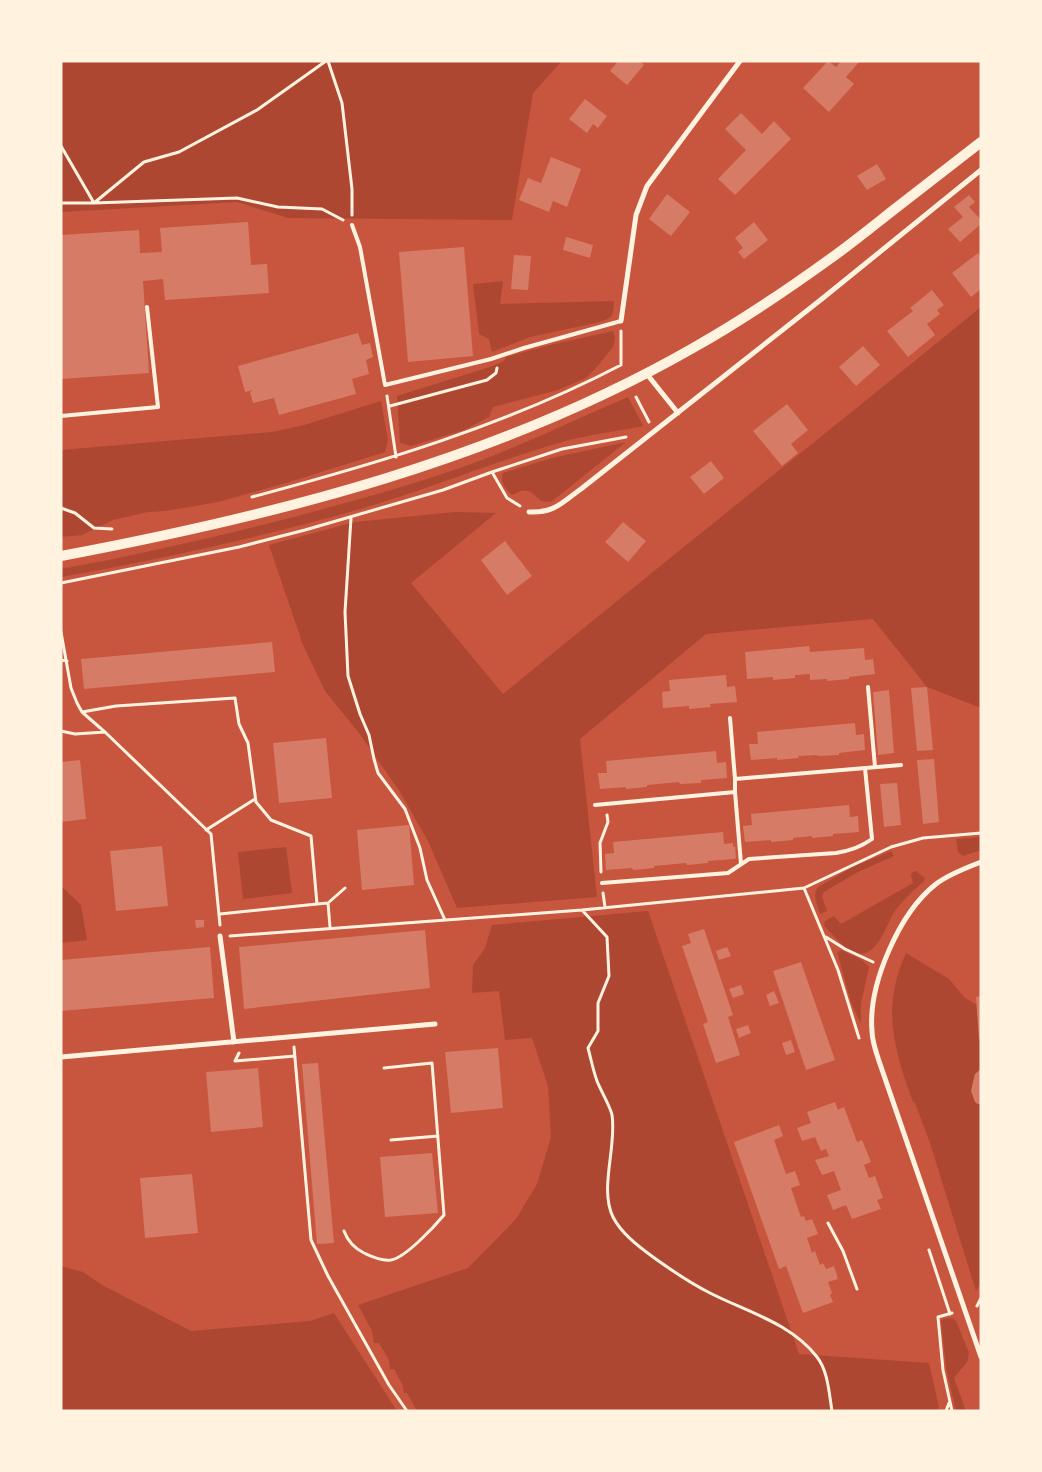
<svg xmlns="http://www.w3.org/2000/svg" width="1042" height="1472" viewBox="0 0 1042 1472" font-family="Poppins,sans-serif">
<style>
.green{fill:#ae4732}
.building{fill:#d67c66}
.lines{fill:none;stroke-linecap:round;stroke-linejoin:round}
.path{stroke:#fff3e0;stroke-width:3}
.service{stroke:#fff3e0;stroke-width:4}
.minor{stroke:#fff3e0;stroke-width:5}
.secondary{stroke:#fff3e0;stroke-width:10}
</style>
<rect width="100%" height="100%" fill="#c8553d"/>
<path class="green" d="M61 61H562L533 93 512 220 288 218 237 202 61 212Z
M503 281 500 304 614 301C613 316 614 317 600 322L530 337 492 352 489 339 479 334 473 284Z
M981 307V708L927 687 873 619 706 634 580 739 597 897 457 908 428 841 400 792 359 733 325 691 303 645 269 545 355 522 455 512 496 513 411 583 503 694C661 564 822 437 981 307Z
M613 331 615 338 613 347 596 368 586 378 558 390 493 407 489 417 464 430 411 446 400 443 397 396 490 367 504 361 506 357 550 345Z
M628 397 643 426C619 431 593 434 569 440 498 460 431 488 360 509 262 537 162 559 61 577V569C138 555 214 537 290 518 346 503 402 488 457 469 515 449 572 421 628 397Z
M381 401 388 440 385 452 286 483 218 502 166 511 148 512 113 520 82 535 61 537V450L272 432 304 425Z
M626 442 551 502 541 501C529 490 528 487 512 495 505 488 500 483 503 473L552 458Z
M981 837V850L963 856 958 852 956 839Z
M286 847 292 893 243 899 238 852Z
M891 851 894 856 856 873 824 892 822 897 827 911 820 914C817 905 812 895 818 887L853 867Z
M916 871 925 878 924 881C914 890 903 900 895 911 886 924 878 959 856 953 844 950 833 934 824 926L825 921 834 916 841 924 913 883 911 874 913 872Z
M61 886 81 905 87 940 61 943Z
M648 911 799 1354 929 1363 939 1407 937 1411H417L407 1393H404L403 1386 394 1369H390L389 1360 379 1343H374L372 1331 358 1305 468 1268 516 1219 537 1184 551 1137 548 1086 532 1038 505 1040 499 991 472 993 473 965 485 948 492 925Z
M841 950 862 960 869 967 861 1003V1023C848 1002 845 976 837 953Z
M906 953 949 979 965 998 977 1005 981 1069C971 1077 970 1091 975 1102L981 1104V1282L976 1291 930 1143 915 1103 913 1102C894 1049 881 1008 906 953Z
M61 1266 83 1272 104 1286 191 1331 310 1321 334 1313 397 1411H61Z
M948 1318 954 1319 956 1321 969 1353 967 1362 954 1378 966 1411H956L946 1368 941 1320Z"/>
<path class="building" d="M618 61H640L644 65 627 85 610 71Z
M828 61 836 67 841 61H860L846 77 854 84 829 112 803 88Z
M585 99 607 116 598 128 593 124 587 133 569 119Z
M741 113 762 134 774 121 791 139 735 195 718 179 746 150 725 129Z
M551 157 581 169 567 207 553 201 549 212 519 200 528 178 541 183Z
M877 164 886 179 867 190 857 176Z
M667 194 690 212 671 236 649 219Z
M969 195 975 202 969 207 981 220V224L960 242 948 229 963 217 954 207Z
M248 222 251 265 267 264 269 293 165 300 163 279 143 281 149 373 61 379V235L139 230 140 253 162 252 160 228Z
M754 222 768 240 744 259 738 252 743 248 735 238Z
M566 237 593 245 590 258 563 250Z
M464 247 473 356 408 362 399 252Z
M978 253 981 256V289L971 297 952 273Z
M514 255 531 256 528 290 511 289Z
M932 290 944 305 937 310 940 314 927 324 935 335 908 357 887 331 913 311 910 308Z
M358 333 362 345 370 343 373 357 366 360 369 374 352 379 356 394 279 415 274 398 253 403 250 392 253 390 245 392 238 366Z
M863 346 880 365 856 386 839 367Z
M787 404 808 430 791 444 798 453 782 466 753 431Z
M711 461 724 478 704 494 690 477Z
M623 522 646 541 628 562 605 542Z
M505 541 532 576 507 595 481 560Z
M272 642 275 672 84 689 81 659Z
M809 646 810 652 864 648 865 660 873 659 875 674 849 677V679L827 681V679L810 680V674L795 675V678L773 680V677L747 679 745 652Z
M726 675 727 687 735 686 737 702 710 704 711 707 689 709V706L663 708 662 692 670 691 669 680Z
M927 687 933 750 917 751 911 688Z
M889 690 894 753 878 755 873 692Z
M855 723 856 735 864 734 865 750 839 753V755L818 756 817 755 798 756 799 758 777 760V758L751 760 749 744H758L757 732Z
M326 738 332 798 279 803 273 743Z
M716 751 717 763 726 762 727 778 701 780V783L680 784 679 782 647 785V787L626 789V787L600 789 598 773H607L606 761Z
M934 759 939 822 923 824 917 760Z
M80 760 86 819 61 822V762Z
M897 783 901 825 884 827 880 784Z
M849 805 850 817 858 816 859 832 833 834V836L812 838V836L793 838V840L771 842V840L745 842 743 826 752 825 751 814Z
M409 825 414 885 362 890 357 830Z
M723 832 724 844 733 843V847L735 846 736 858 734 859 708 861V863L687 865 686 863 654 866V868L633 870 632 868 606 870 605 854 614 853 613 842Z
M162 846 168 906 116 911 110 851Z
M195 920H204V927L196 928Z
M704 929 733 1015 728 1017 740 1055 716 1063 703 1024 708 1022 682 946 691 943 688 934Z
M425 930 430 988 244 1009 239 947Z
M210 947 214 998 61 1011V960Z
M727 947 731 956 719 960 716 951Z
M801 962 835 1060 806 1070 773 971Z
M741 985 744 994 733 998 729 989Z
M774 991 779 1003 770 1006 766 995Z
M981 996V1038L979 1039 976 997Z
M748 1025 751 1033 739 1038 736 1029Z
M791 1040 795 1052 786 1055 782 1043Z
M498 1048 503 1108 451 1113 445 1052Z
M318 1063 334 1243 317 1244 302 1064Z
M258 1068 263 1127 211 1132 206 1072Z
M981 1069V1104H978L975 1102 971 1091 975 1074Z
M835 1102 838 1110 844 1107 857 1142 862 1140 871 1162 864 1165 869 1178 875 1176 883 1198 877 1200 881 1209 852 1219 846 1205 833 1210 827 1195 841 1190 834 1171 822 1175 815 1160 829 1156 826 1149 821 1151 815 1137 802 1141 797 1128 811 1123 807 1112Z
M779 1125 783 1136 774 1140 786 1174 795 1171 800 1185 791 1188 801 1217 804 1216 806 1221 812 1219 818 1234 807 1238 812 1253 815 1251 820 1265 823 1263 826 1269 834 1266 838 1279 828 1282 832 1293 830 1295 833 1302 803 1313 786 1266 779 1269 734 1142Z
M432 1153 438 1213 385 1217 380 1157Z
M192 1174 198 1233 145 1238 140 1178Z"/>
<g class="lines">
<path class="path" d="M328 61 342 103 352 189V215
M61 146 94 203 144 162 179 152 257 110 326 61
M61 203H94L237 198 278 207 322 209 343 220
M387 396 396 457
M636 397 649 422
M390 406 487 380 496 373 497 368
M492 472 507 498 520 506
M252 497C379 463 504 426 621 365V331
M61 508 75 513 94 528 112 529
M351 518 345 612 348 676 360 714 369 735 374 759 378 773 405 809 420 848 427 880 445 920
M61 583 239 547 305 530 443 490 492 472 562 449 626 437
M61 632 71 688 77 703 82 712 106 733 211 834 220 925
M61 660 67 661
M82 712 116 706 235 698 239 724 248 743 256 802 271 820 311 836 317 904 220 914
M61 731 75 734 105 732
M206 830 255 799
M601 872 600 843 608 822 607 815
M804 888 838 970 859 1038
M603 893 605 907
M328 903 345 888
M317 904 328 903 330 927
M582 910 607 937 609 976 598 1003V1031L588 1048C591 1059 593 1070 597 1081 600 1089 611 1108 612 1115 617 1146 599 1189 613 1217 621 1233 638 1246 653 1257 671 1270 690 1283 710 1293 747 1312 791 1323 817 1357 828 1371 829 1393 832 1411
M230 936 582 910 804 888 891 847 923 838 981 833
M826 937 845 949 873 962
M294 1047 311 1240 328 1276 389 1385 407 1411
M239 1053 235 1061 295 1056
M391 1140 438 1136
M828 1223 843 1251 857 1289
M344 1231C348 1242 354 1248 364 1253 373 1257 381 1261 391 1260 405 1258 434 1227 444 1215L432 1063 384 1068
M929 1250 950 1314
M977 1306 981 1298
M952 1313 938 1317 943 1370 952 1411
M946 1411 949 1403"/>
<path class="service" d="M352 225 360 247 385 385 491 359 524 348 621 321
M61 416 158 407 147 307
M868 687 875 767
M730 718 735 779 901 765
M735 792 741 864
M595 805 735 792V779
M602 883 728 873 749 859 836 853C849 851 861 847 872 839L865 768"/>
<path class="minor" d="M621 321 636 215 647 186 740 61
M646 373 678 413
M529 512C555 513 561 503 581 489L823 298 981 170
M981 862C966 868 949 874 936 884 899 913 868 985 872 1031 872 1041 876 1052 879 1061L981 1357
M220 936 234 1042
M61 1057 435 1024"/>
<path class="secondary" d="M61 556C279 515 499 459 693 348 739 322 784 292 827 261 850 245 873 226 896 208 924 186 953 164 981 142"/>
</g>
<rect width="1042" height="1472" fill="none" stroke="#fff3e0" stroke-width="125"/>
</svg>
